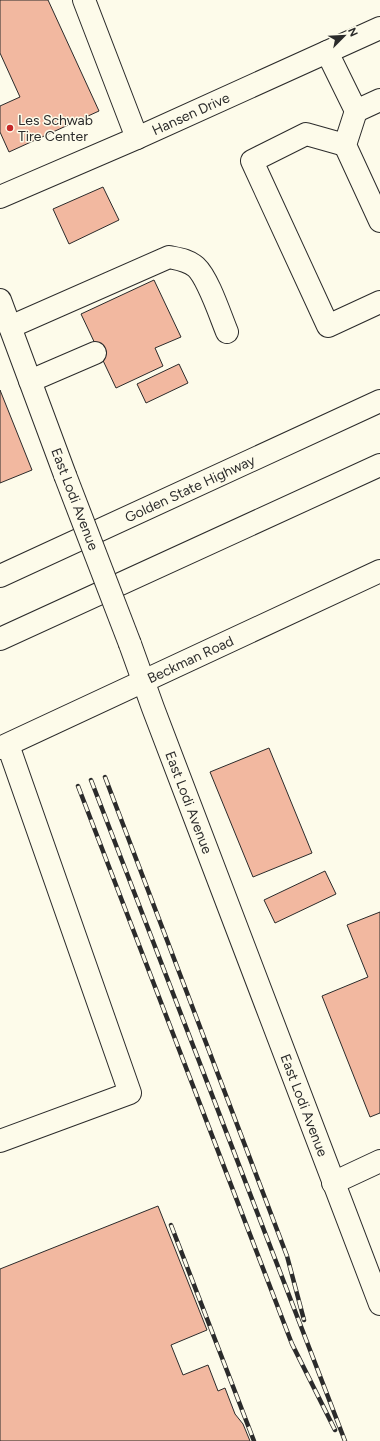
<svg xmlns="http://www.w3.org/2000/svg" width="380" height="1441" viewBox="0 0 380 1441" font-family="Figtree,sans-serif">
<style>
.building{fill:#f2b8a0;stroke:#2b2b2b}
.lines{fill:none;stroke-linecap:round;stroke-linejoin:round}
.minor-casing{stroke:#2b2b2b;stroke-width:24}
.highway-casing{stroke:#2b2b2b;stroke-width:24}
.minor{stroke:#fdfbea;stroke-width:22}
.highway{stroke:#fdfbea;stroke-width:22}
.rail-casing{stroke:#2b2b2b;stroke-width:4.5}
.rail{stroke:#fdfbea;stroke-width:3;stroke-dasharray:9;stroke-linecap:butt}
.minor-bridge-casing{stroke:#2b2b2b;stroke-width:24;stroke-linecap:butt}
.minor-bridge{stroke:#fdfbea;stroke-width:22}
.poi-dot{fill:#c62828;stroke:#fdfbea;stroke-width:1.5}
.labels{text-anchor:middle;stroke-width:3;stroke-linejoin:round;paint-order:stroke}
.street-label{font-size:14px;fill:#2b2b2b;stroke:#fdfbea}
.poi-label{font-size:14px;fill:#2b2b2b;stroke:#fdfbea;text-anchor:start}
</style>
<rect width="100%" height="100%" fill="#fdfbea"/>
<path class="building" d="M0 0H48L99 111 9 152 0 132V106L20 97 0 53Z
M103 187 119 220 69 244 53 209Z
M154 280 181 337 155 348 163 366 116 388 81 314Z
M179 364 188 383 146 403 137 384Z
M0 390 32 470 0 483Z
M269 748 312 853 253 877 210 772Z
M325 871 336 894 275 923 264 900Z
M380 912V1113L370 1117 322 996 368 977 347 925Z
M158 1206 207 1330 171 1345 183 1375 208 1365 218 1391 225 1388 235 1414 243 1424 250 1441H0V1269Z"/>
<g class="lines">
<defs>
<g id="minor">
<path d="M84 0 137 138"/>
<path d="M327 52 356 111 380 100"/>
<path d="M356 111 345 145 380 221"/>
<path d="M345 145 306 134 252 161 328 326 380 302"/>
<path id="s1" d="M0 197 137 138 380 28"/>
<path d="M0 300 65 475"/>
<path d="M10 327 169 257C179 259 188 260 196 267 208 278 220 315 227 332"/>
<path d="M30 381 95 353"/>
<path id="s2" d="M130 644 153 708 380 1304"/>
<path id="s3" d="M0 748 380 571"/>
<path d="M0 1141 130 1093 8 745"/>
<path d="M333 1183 380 1161"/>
</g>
<g id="highway">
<path id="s4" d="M0 576 380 401"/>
<path d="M0 639 380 465"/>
</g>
</defs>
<use href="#minor" class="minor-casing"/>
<use href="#highway" class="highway-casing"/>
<use href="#minor" class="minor"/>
<use href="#highway" class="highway"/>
<defs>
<path id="rail" d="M105 777 287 1256 304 1320
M91 780 345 1441
M78 786 292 1344 335 1430
M171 1225 254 1441"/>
</defs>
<use href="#rail" class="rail-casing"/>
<use href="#rail" class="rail"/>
<defs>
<path id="minor-bridge" d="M65 475 130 644"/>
</defs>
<use href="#minor-bridge" class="minor-bridge-casing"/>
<use href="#minor-bridge" class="minor-bridge"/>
</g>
<circle class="poi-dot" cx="10" cy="128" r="4"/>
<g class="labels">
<g class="street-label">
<text dy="5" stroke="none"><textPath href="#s1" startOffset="208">Hansen Drive</textPath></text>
<text dy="5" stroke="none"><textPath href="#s4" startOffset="209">Golden State Highway</textPath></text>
<text transform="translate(75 499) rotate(69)" y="5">East Lodi Avenue</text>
<text dy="5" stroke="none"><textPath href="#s3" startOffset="210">Beckman Road</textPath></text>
<text dy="5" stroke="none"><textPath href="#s2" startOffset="169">East Lodi Avenue</textPath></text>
<text dy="5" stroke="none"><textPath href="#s2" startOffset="493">East Lodi Avenue</textPath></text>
</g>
<g class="poi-label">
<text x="18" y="125">Les Schwab<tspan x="18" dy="16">Tire Center</tspan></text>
</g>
</g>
<g transform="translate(344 36) rotate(66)" stroke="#fdfbea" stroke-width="3" paint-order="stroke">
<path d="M0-3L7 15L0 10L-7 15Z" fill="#2b2b2b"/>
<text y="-6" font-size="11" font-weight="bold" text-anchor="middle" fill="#2b2b2b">N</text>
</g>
</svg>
